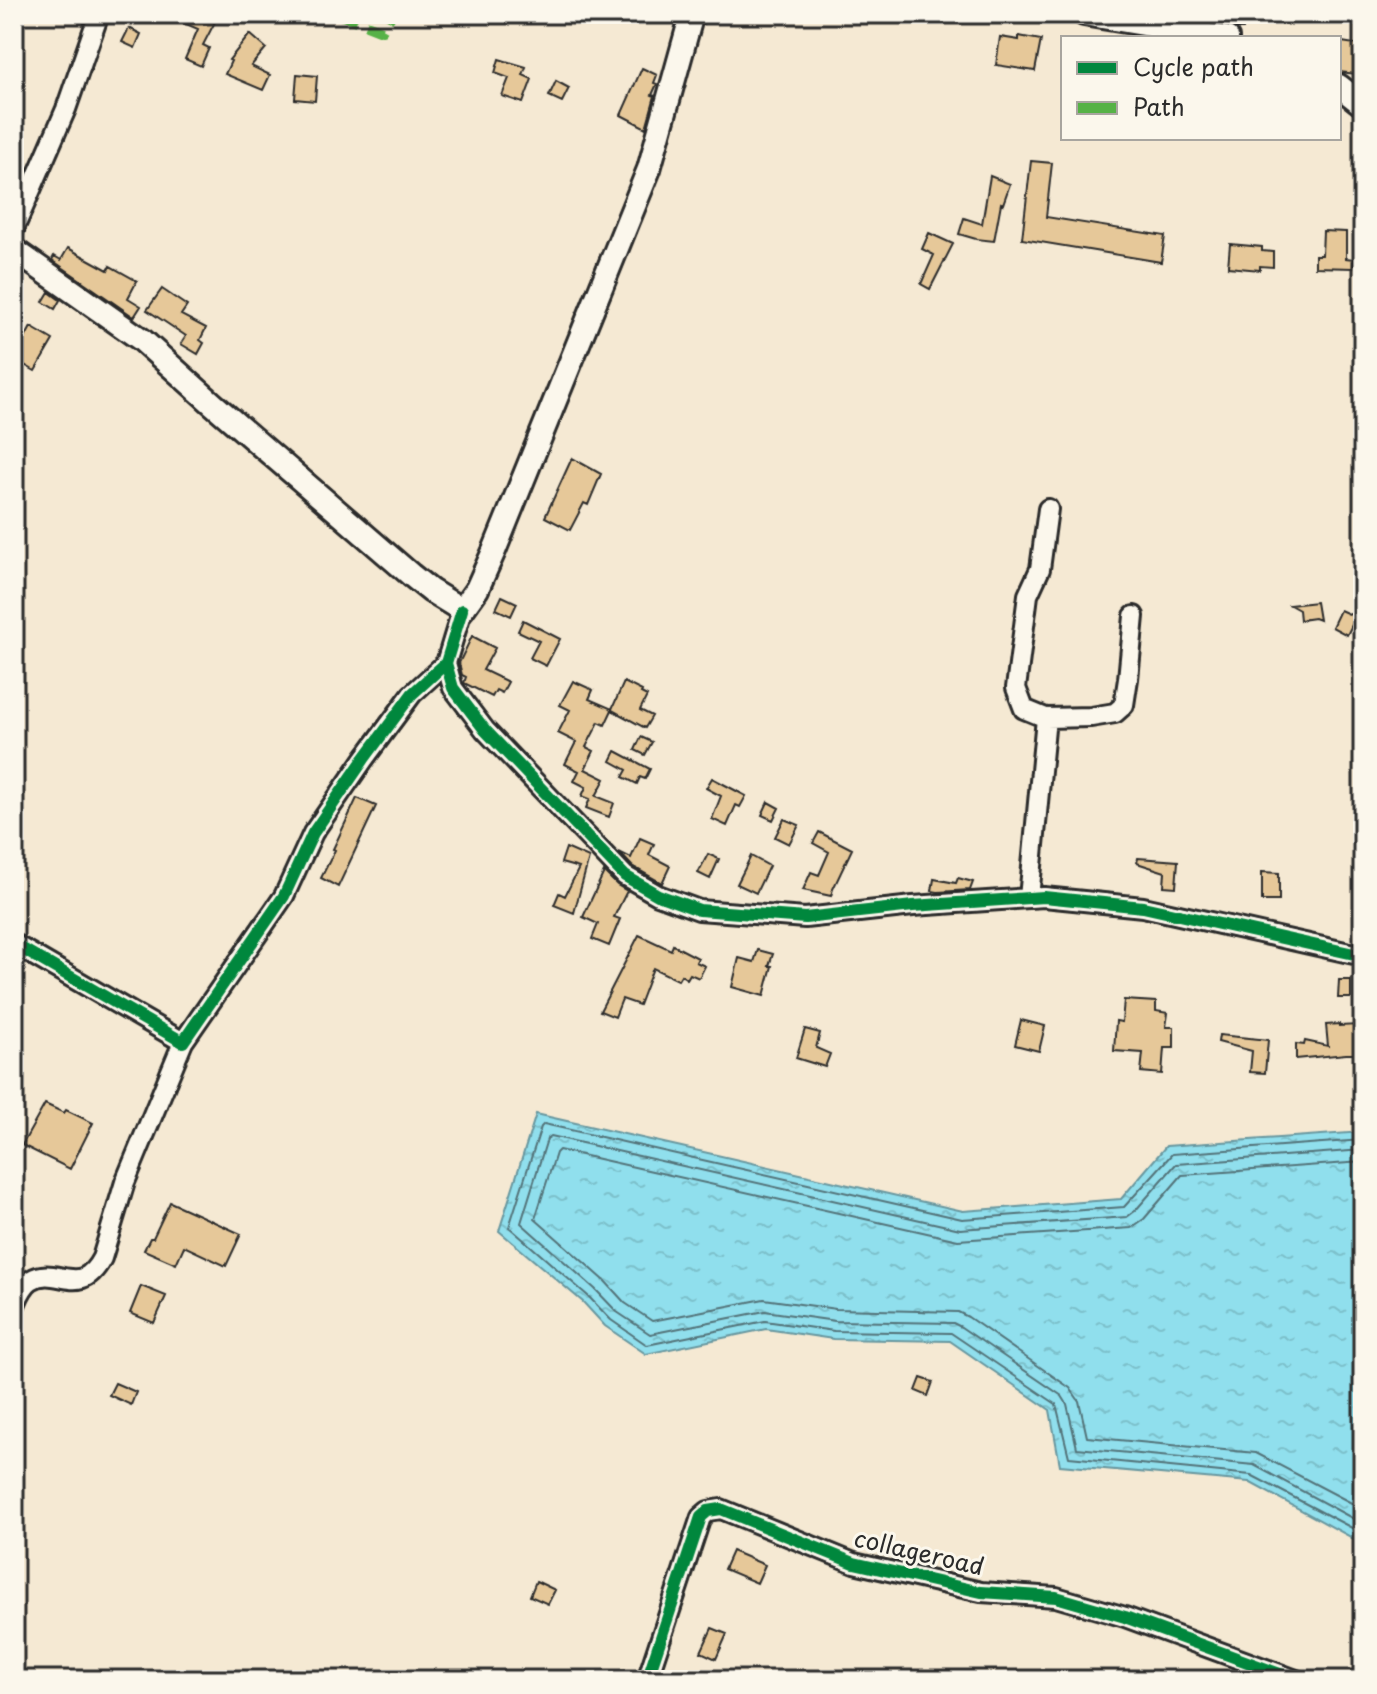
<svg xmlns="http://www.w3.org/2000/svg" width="1377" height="1694" viewBox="0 0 1377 1694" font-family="'Playpen Sans',sans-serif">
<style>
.water{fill:url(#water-ripples);stroke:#68979f;stroke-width:2}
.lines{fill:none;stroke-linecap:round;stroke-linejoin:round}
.shore{stroke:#537379;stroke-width:2}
.building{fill:#e6c899;stroke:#2b2b2b;stroke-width:2}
.minor-casing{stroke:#2b2b2b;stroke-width:24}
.major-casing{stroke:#2b2b2b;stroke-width:28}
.minor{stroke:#fbf7ec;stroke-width:18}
.major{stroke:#fbf7ec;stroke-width:22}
.quiet{stroke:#56b246;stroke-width:10;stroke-dasharray:20 10;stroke-linecap:butt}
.cycleway-casing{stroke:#fbf7ec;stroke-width:17}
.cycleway{stroke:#00873e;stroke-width:12}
.labels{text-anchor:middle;stroke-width:6;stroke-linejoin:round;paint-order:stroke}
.street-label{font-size:24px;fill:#2b2b2b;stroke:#fbf7ec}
</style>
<defs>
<pattern id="water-ripples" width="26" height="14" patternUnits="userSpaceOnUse" patternTransform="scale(2)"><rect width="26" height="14" fill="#90dfed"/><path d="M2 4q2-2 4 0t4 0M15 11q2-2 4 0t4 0" fill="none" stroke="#7cc0cb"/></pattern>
</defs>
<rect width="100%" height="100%" fill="#f5e9d3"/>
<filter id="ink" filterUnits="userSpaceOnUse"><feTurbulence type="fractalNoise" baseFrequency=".0125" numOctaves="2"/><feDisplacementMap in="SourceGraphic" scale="16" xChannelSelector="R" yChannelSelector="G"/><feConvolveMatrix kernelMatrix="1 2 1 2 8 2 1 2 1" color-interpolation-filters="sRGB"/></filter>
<g filter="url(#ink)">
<path class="water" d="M536 1114 963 1211 1121 1199 1166 1146 1363 1132V1547L1349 1536 1249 1482 1060 1465 1050 1410 950 1341 833 1339 766 1329 646 1354 605 1326 583 1302 499 1231Z"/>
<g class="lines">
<path class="shore" d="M1363 1140 1172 1154 1124 1207 962 1219 544 1124 541 1127 509 1227 588 1296 611 1320 647 1345 765 1321 834 1331 951 1333 1056 1404 1069 1457 1251 1475 1352 1528 1363 1537
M1363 1150 1176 1164 1135 1211 1127 1217 960 1229 551 1136 547 1139 521 1223 595 1289 617 1312 650 1334 765 1311 835 1321 953 1323 961 1327 1062 1396 1067 1404 1077 1448 1254 1465 1363 1524
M1363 1162 1182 1175 1144 1219 1131 1228 958 1240 559 1150 556 1153 535 1219 604 1280 625 1303 652 1321 764 1299 836 1309 958 1312 968 1317 1070 1388 1079 1401 1087 1437 1256 1453 1363 1509"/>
</g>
<path class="building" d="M163 14H209L217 18 203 45 209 48 201 66 185 59 198 29Z
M1191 14H1244L1243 29H1237L1229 24 1191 18Z
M129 28 141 34 135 48 122 42Z
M250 34 266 48 251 66 270 75 263 90 225 74 231 61 229 60Z
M1019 36 1041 40 1035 71 996 65 1000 37 1019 40Z
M1342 42 1361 45 1357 74 1339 72Z
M499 59 526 67 523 75 532 79 523 103 502 96 509 78 495 73Z
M642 68 657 75 654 83 657 84 652 95 655 96 646 128 621 115Z
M297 74 317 76 315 101 295 99Z
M556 81 569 88 562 102 549 96Z
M1031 161 1052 163 1046 217 1165 236 1161 262 1022 239Z
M990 176 1010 184 1003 204 1001 203 994 241 976 239 959 234 964 218 982 224Z
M1323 231 1346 232V258L1354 259 1353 268 1315 267V255H1322Z
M929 233 953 244 930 289 921 284 934 255 922 249Z
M1230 244 1262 247V251L1273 252V267L1260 266V270L1228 267Z
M68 248 108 270 110 266 137 281 128 298 141 306 134 317 52 260 54 256 61 260Z
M162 289 187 306 181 315 206 328 200 340 204 343 198 354 181 344 186 336 147 310Z
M49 292 60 300 55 309 43 302Z
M31 327 53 340 35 371 14 359Z
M572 458 601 474 588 505 584 503 570 530 545 517Z
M502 596 517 603 511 616 496 609Z
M1316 602 1319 620 1314 618 1300 620 1299 610 1290 605Z
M1340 610 1356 617 1347 635 1332 627Z
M523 620 560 639 546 666 530 658 539 641 518 631Z
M472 636 495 648 483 670 508 682 502 693 496 690 492 697 464 683 466 677 462 675 459 663Z
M573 681 593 690 589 699 612 709 624 682 642 691 641 693 647 696 640 710 652 716 645 728 612 710 605 725 599 722 586 747 594 751 585 769 605 779 596 796 614 803 609 817 586 808 590 799 582 796 586 787 574 781 579 771 565 764 576 742 558 733 570 710 560 705Z
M641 737 652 742 645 755 635 750Z
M616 751 650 769 645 779 640 777 637 784 623 777 627 770 611 761Z
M712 778 746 796 740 807 736 805 727 826 712 819 721 796 706 788Z
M357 798 376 806 338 887 321 878 335 850 333 849Z
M768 802 779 808 773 820 762 815Z
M784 819 799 825 789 844 775 837Z
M819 832 852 849 833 889 831 896 803 890 811 872 819 875 829 852 813 843Z
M640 838 654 844 649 855 670 866 662 883 632 866 619 852 631 858Z
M566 848 589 858 574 913 554 905 559 893 565 896 579 868 561 863Z
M708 854 719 859 710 879 698 873Z
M751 856 769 866 756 893 737 884Z
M1138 858 1178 861 1176 887 1164 886 1165 872 1137 863Z
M604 872 617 885 627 891 614 917 620 919 609 946 592 939 598 924 583 917Z
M1262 872 1279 873V901H1262Z
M958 878 973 882 970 890 938 892 932 891 934 879 956 883Z
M639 935 671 950 673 945 698 958 696 962 705 966 699 978 690 974 687 979 681 975 678 980 653 968 639 1005 622 999 615 1017 600 1011Z
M758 950 773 954 769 966H772L764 996 732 987 739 958 754 962Z
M1339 980H1351V998H1338Z
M1124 1000 1156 1002V1011L1168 1013 1166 1027H1174V1048H1164L1162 1074 1141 1072 1143 1053 1114 1051 1116 1021 1122 1022Z
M1021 1020 1045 1026 1039 1051 1015 1045Z
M1339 1024V1026L1359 1025 1360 1054H1346L1296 1059V1044L1304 1045 1305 1041 1328 1046 1326 1025Z
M805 1029 820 1033 816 1048 830 1054 825 1067 796 1058Z
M1219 1035 1268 1040 1265 1073 1250 1072 1252 1051 1218 1042Z
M45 1104 64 1113 66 1110 93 1123 70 1169 22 1145Z
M170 1202 241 1234 226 1266 184 1246 176 1264 144 1250 150 1238H153Z
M141 1286 166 1296 154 1323 130 1313Z
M921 1378 933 1382 928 1396 916 1391Z
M115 1383 136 1392 131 1405 109 1395Z
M732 1551 765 1565 757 1583 724 1569Z
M536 1581 555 1590 548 1604 530 1596Z
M712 1628 727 1634 716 1659 701 1652Z"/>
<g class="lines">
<defs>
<path id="minor" d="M14 229 66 109 99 14
M462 610 446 663 453 688 485 730 625 876 658 895 699 910 805 918 913 906 1044 897 1143 907 1363 956
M1046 718 1024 709 1016 688 1028 595 1040 569 1048 509
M1029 898 1046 718 1091 717 1115 713 1124 705 1128 679 1134 616
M14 944 183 1042 284 896 313 833 364 759 412 694 446 663
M14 1307C18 1298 22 1286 31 1280 57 1264 80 1300 102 1258L125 1182 183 1042
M647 1680 701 1517 708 1511 721 1509 854 1563 981 1592 1056 1597 1125 1617 1296 1680"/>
<path id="major" d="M1084 14 1227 38
M1339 86 1363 105
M14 250 142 340 213 404 411 575 431 591 462 610 477 589 494 551 649 169 692 14"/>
</defs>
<use href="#minor" class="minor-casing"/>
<use href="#major" class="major-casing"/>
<use href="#minor" class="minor"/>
<use href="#major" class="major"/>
<path class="quiet" d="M338 14 382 31 392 14"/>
<defs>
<path id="cycleway" d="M462 610 446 663 453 688 485 730 625 876 658 895 699 910 805 918 913 906 1044 897 1143 907 1363 956
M14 944 183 1042 284 896 313 833 364 759 412 694 446 663
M647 1680 701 1517 708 1511 721 1509 854 1563 981 1592 1056 1597 1125 1617 1296 1680"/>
</defs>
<use href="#cycleway" class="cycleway-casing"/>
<use href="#cycleway" class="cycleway"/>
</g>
</g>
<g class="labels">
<g class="street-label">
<text transform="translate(919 1553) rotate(13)" y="8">collageroad</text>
</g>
</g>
<rect width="1377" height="1694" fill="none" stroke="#fbf7ec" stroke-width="48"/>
<rect x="24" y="24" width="1329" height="1646" fill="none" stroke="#2b2b2b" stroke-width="3" filter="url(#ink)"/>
<rect x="1061" y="36" width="280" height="104" fill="#fbf7ec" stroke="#a8a59f" stroke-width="2"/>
<rect x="1077" y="62" width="40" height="12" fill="#00873e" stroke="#a8a59f" stroke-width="2"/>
<text x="1133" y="76" font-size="24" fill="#2b2b2b">Cycle path</text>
<rect x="1077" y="102" width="40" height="12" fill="#56b246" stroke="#a8a59f" stroke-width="2"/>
<text x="1133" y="116" font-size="24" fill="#2b2b2b">Path</text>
</svg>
